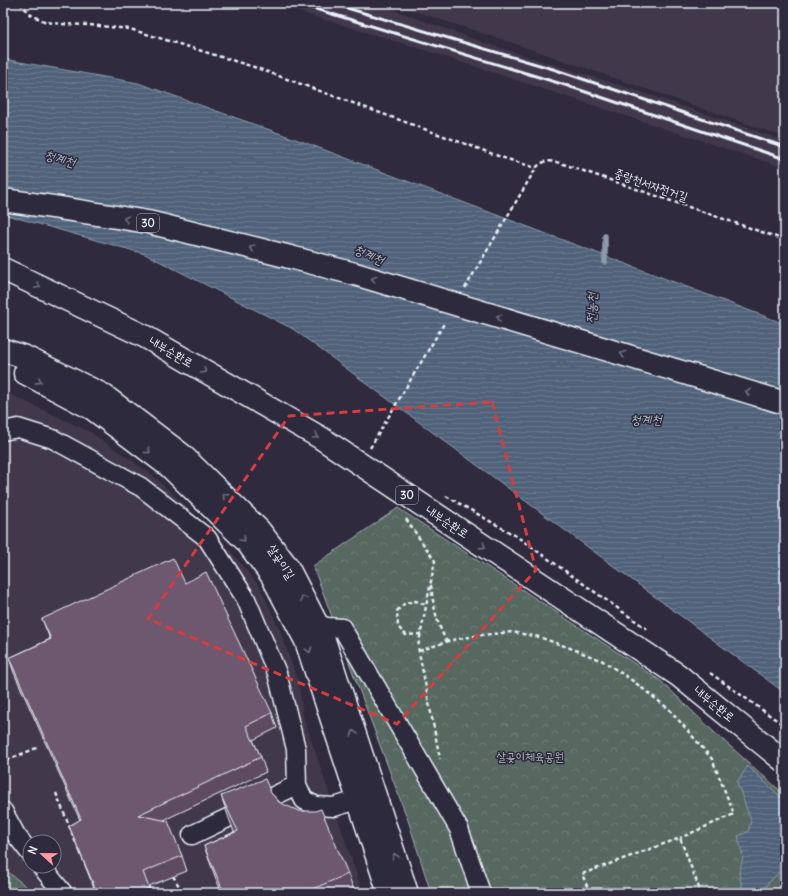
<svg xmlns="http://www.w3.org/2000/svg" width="788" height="896" viewBox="0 0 788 896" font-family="Delius,'Poor Story',sans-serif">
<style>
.built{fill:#42384c;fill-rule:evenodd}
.forest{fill:url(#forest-firs);stroke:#9facac}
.park{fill:url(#park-crowns);stroke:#9facac}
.water{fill:url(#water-rules);stroke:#8d9bac}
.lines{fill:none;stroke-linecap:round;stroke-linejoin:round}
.stream{stroke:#8d9bac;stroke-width:5.5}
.minor-casing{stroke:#e8f1f8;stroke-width:21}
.major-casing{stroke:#e8f1f8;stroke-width:25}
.highway-casing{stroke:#e8f1f8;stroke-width:25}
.path{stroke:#e8f1f8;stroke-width:2.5;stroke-dasharray:4 3;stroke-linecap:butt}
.minor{stroke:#2f2a3d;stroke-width:18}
.major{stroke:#2f2a3d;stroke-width:22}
.highway{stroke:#2f2a3d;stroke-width:22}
.rail{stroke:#e8f1f8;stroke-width:3}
.highway-bridge-casing{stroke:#e8f1f8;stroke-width:25;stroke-linecap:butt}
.highway-bridge{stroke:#2f2a3d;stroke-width:22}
.wall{fill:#5e4c5f;stroke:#e8f1f8}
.building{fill:#6d586f;stroke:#e8f1f8}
.oneway{stroke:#70707e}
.marked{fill:none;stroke:#d83c3d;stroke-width:3;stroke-dasharray:8 5;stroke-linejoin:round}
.labels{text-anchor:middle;stroke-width:3;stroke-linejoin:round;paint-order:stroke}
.shield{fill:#2f2a3d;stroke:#b0b5c0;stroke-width:1}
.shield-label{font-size:11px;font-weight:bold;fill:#e8f1f8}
.street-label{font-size:12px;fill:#e8f1f8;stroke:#2f2a3d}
.park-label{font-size:12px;fill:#aebabc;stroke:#2f2a3d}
.water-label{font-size:13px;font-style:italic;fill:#abb8c6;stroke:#2f2a3d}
</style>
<defs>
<pattern id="forest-firs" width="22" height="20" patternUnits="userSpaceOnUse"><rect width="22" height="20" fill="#566861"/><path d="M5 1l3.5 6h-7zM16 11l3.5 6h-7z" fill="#6e7e78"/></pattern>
<pattern id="park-crowns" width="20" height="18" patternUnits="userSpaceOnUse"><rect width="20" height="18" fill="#566861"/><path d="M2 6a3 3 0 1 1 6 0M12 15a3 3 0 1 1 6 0" fill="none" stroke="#6e7e78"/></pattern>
<pattern id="water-rules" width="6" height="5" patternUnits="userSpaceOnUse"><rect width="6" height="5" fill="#50627a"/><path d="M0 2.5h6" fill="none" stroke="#69798e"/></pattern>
</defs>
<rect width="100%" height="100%" fill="#2f2a3d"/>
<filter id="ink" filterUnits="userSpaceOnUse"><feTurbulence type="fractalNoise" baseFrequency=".025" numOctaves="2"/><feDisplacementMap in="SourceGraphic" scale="8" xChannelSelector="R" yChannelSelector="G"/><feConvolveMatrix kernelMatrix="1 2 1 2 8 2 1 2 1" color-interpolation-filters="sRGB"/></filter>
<g filter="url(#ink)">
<path class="built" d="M270 3H374L485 43 632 89 785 141V168L415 47Z
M389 3H785V137L516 44Z
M3 391 90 432 150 473 219 537 260 587 281 633 299 685 303 716 363 893H3ZM30 842H54V866H30Z"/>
<path class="forest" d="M3 868 33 892 34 893H3Z"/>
<path class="park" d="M398 508 661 681 714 732 785 795V893H431L409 823 313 566Z"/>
<path class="water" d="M3 59 138 83 301 141 785 324V693L293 329 145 254 3 214Z
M748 766 785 801V856L780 871 759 893H746L742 887 739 873 743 857 738 836 748 832 751 821 737 782Z"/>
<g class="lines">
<path class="stream" d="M605 236V262"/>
<defs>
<path id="minor" d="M3 431 18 428 53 439 141 487 207 538 246 599 277 673 296 749 297 785 304 800 316 806 334 807 371 796
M316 624 327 627 342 628 459 829 481 893
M3 811 16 835 30 853
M192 835 297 785
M41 866 63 893"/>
<path id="major" d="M3 350 25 357 103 395 181 454 259 530 287 566 322 634 407 893
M25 373 93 409 170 467 246 541 272 576 306 641 389 893"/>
<path id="highway" d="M3 200 53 207 148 222 290 257"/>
</defs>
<use href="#minor" class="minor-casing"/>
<use href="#major" class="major-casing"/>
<use href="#highway" class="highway-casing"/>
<path class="path" d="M20 3 31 15 46 22 62 24 89 25 130 29 254 67 504 158 536 168
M465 288 536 168C545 156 560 163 572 167L785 240
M370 448 445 322
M446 496 516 536 647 629
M406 519 435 561 418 647 440 759
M431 585C433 605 437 625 447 642
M421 634 406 635 398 627 397 611 405 603 416 601 426 605
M419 651 452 640 482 635 512 632 539 637 570 648 603 661 633 681 670 710 712 759 734 814 680 838
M710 673 785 726
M7 760 39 747
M56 793 76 843
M173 876 183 893
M590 893 582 874 680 838 701 893"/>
<use href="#minor" class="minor"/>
<use href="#major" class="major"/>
<use href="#highway" class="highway"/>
<path class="rail" d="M296 3 565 85 785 159
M330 3 553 69 785 147"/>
<defs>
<path id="highway-bridge" d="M290 257 355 274 785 403
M3 269 144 336 321 438 678 675 785 762"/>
</defs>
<use href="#highway-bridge" class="highway-bridge-casing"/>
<use href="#highway-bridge" class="highway-bridge"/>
</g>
<path class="wall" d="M185 583 272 713 277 728 253 740 261 757 266 772 164 820 182 856 187 871 149 886 151 893H96L69 826 80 820 14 673 9 658 50 639 42 619Z
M271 793 348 874 355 893H222L216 879 204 846 234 832 221 796Z"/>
<path class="building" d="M173 558 185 583 206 572 272 713 246 726 261 757 138 815 168 821 182 856 143 872 149 888 138 893H97L69 826 81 819 9 658 51 639 42 619Z
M265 779 271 793 279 802 285 805 299 811H315L321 809 348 874 303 893H224L204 846 238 831 221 796Z"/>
<defs><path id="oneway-chevron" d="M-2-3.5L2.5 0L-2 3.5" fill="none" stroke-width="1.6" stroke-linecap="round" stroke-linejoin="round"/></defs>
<g class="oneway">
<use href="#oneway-chevron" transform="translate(126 219) rotate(-170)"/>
<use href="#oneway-chevron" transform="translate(252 248) rotate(-166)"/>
<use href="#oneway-chevron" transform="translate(374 279) rotate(-163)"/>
<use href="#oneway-chevron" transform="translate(38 286) rotate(25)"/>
<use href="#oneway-chevron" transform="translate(499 317) rotate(-163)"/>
<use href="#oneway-chevron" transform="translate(623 354) rotate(-163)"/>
<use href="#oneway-chevron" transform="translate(204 371) rotate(30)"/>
<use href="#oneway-chevron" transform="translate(39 381) rotate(28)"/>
<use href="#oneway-chevron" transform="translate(748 392) rotate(-163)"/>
<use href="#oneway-chevron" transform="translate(316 436) rotate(30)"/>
<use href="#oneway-chevron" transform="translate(148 451) rotate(37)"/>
<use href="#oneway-chevron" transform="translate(225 496) rotate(-136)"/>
<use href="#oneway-chevron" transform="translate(243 539) rotate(46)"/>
<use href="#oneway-chevron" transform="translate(483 546) rotate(33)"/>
<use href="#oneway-chevron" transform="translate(303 598) rotate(-117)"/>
<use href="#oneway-chevron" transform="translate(309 650) rotate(72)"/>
<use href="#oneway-chevron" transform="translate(354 733) rotate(-108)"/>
<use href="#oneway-chevron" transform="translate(395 856) rotate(-109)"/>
</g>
</g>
<path class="marked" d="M492 402 536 570 397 724 148 619 289 416Z"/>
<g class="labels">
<g class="shield">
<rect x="137" y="214" width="22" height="18" rx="3"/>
<rect x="396" y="486" width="22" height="18" rx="3"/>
</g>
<g class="shield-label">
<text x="148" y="227">30</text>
<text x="407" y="499">30</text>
</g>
<g class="street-label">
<text transform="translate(651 185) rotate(19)" y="4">중랑천서자전거길</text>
<text transform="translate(171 352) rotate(30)" y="4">내부순환로</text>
<text transform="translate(447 522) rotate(33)" y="4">내부순환로</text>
<text transform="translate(281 562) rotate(57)" y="4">살곶이길</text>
<text transform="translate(714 704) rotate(39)" y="4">내부순환로</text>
</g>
<g class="park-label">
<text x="530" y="761">살곶이체육공원</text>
</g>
<g class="water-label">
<text transform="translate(60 158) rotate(16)" y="5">청계천</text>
<text transform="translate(369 254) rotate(25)" y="5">청계천</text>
<text transform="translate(591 308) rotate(-88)" y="5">전농천</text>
<text x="646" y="424">청계천</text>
</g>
</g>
<rect width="788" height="896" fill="none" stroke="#2f2a3d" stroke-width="16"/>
<rect x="8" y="8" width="772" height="880" fill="none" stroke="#e8f1f8" stroke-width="1.5" filter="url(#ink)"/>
<g transform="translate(42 854) rotate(292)"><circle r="19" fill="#2f2a3d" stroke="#797a88"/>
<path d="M0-3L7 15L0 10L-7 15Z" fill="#ff9aa2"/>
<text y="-6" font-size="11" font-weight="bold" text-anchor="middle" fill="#e8f1f8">N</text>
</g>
</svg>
